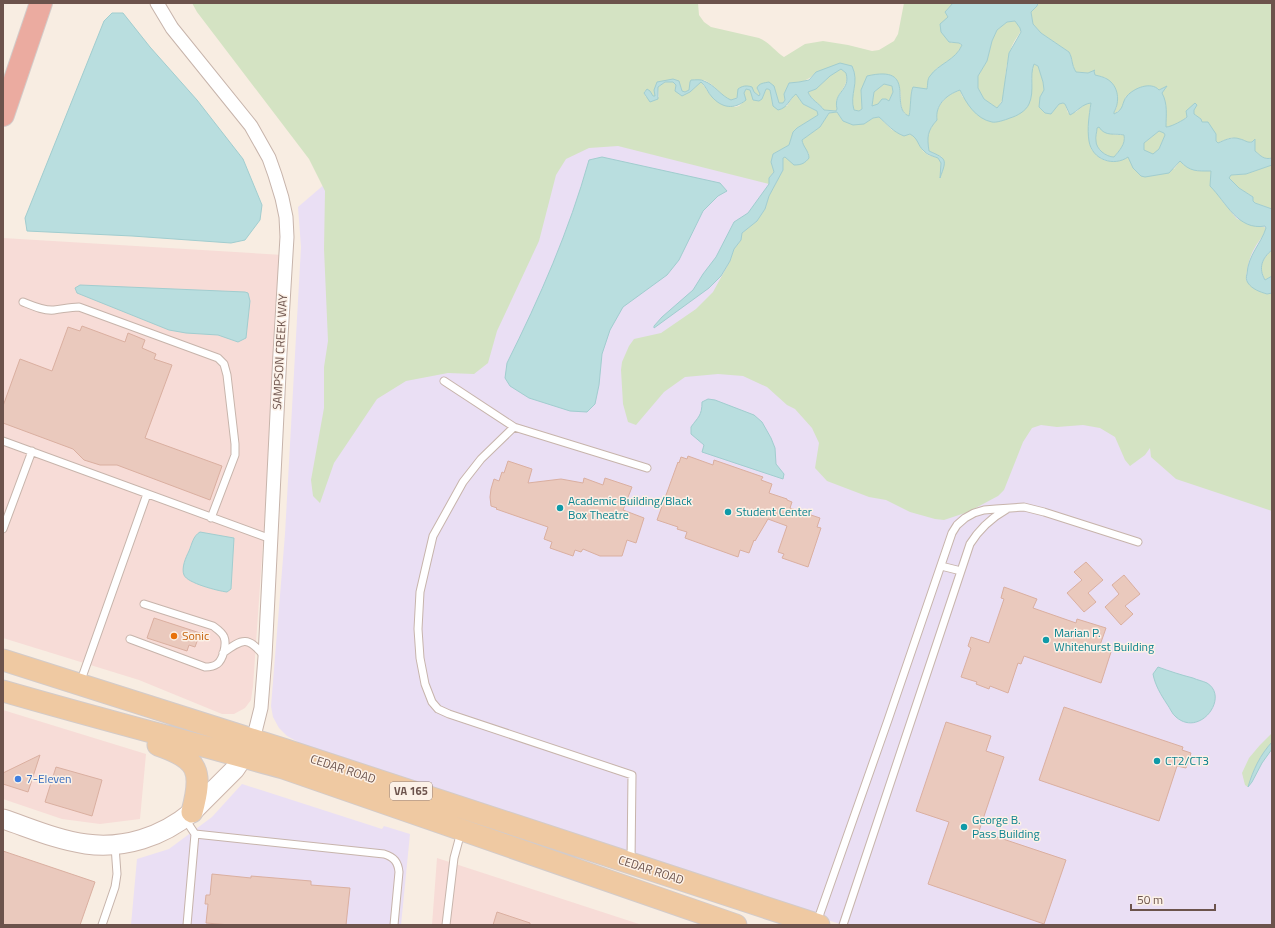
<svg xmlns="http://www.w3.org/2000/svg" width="1275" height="928" viewBox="0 0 1275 928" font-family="'Titillium Web',sans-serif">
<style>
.commercial{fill:#f7dcd7}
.education{fill:#eadff4}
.green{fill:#d4e3c3}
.water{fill:#b9dedf;stroke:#a1cdcf;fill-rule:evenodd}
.building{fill:#eac9bd;stroke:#daafa0}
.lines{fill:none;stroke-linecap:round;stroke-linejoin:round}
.lane-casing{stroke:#c7b4ab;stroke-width:9}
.street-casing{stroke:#c7b4ab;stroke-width:15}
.secondary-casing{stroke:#ccb5ab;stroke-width:21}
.primary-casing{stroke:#d3cbc9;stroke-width:23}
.highway-casing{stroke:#d3cbc9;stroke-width:24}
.lane{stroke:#fff;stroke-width:7}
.street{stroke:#fff;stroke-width:13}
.secondary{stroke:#fff;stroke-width:19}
.primary{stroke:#efc9a2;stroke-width:21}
.highway{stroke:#ebaba0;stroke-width:22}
.culture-dot{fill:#0f9aa8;stroke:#fcf1e7;stroke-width:1.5}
.food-dot{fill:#e8710a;stroke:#fcf1e7;stroke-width:1.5}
.shop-dot{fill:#3f7fe0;stroke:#fcf1e7;stroke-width:1.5}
.labels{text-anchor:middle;stroke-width:3;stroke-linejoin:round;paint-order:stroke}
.shield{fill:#fcf1e7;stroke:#97827a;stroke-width:1}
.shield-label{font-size:11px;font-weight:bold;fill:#6c534c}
.street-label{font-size:12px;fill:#6c534c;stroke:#fcf1e7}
.culture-label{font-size:12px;fill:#0d838f;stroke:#fcf1e7;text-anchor:start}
.food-label{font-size:12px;fill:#c56008;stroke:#fcf1e7;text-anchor:start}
.shop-label{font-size:12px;fill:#366cbe;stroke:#fcf1e7;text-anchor:start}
</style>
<rect width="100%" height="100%" fill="#f8ede2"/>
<path class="commercial" d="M3 238 283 255 253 686 251 700 245 708 234 714H222L139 680 3 638Z
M3 710 146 754 140 819 100 824 62 819 3 799Z
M437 858 642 925H432Z"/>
<path class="education" d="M426 122 1272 206V925H843L448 797 373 767 302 744 287 736 279 728 273 717 271 706 285 534 301 247 298 207 361 153Z
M242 784 382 829 384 826 410 834 401 925H131L137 859 169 849 212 817Z"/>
<path class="green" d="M192 3H698L699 15 704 22 711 27 759 38C769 42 775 51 784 57L805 44 823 41 848 45 872 51 879 50 894 41 898 34 904 3H953L945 12 948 17 951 43H959L962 46 955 56 936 69 927 89 911 91V102L909 116C897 111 903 96 899 87 897 83 894 79 891 76L861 90 862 109 859 111 854 110C849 94 860 83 852 66L816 72C807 82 802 82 789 83L784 94 785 100 783 103H779L774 86 757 89 760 94 759 96 754 92 751 87 738 89 739 96 731 101C722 96 711 81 703 80 699 80 693 82 690 82L689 90 685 92 682 91 679 81 657 82 655 96H653L650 91H645L644 93 646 97H659L658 87 665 82H673L676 85 675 91 690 92 701 82 712 97 735 107 739 106 745 100 744 92 746 89 750 90 762 99 766 89H768L770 90 773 106H787L794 95 796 94 803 104 817 111 818 115 797 128 793 132 789 145 773 154 771 162 774 172 769 178V184L618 146 589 148 566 159 556 175 539 241 497 331 488 363 474 374 448 373 406 381 377 399 334 463 320 503 313 496 311 480 324 408V367L328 341 324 249 325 191 309 159 197 12Z
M1038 3H1272V158C1264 160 1261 156 1255 151V140C1248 147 1239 136 1230 138 1226 139 1222 141 1218 143L1216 142V134L1202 122 1201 119 1194 114V110C1188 117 1175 127 1166 127 1166 116 1167 104 1162 93L1166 87 1159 90 1126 96 1122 108 1114 114V112L1117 107 1106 78 1095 75 1094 71 1088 73 1076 72C1071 64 1073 59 1069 52L1041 33 1033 24 1031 12 1037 6Z
M1015 21C1025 31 1019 33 1014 42 1011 47 1009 54 1008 60 1003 75 1009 96 997 108L984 99 978 88V76L987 61 992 41 997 30 1007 22Z
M1034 64 1038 66 1043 82 1044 90 1040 97 1051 114 1059 104 1063 103 1065 104 1068 113 1076 112 1085 104 1091 103 1088 124 1091 149 1100 158 1106 161 1128 156 1174 169 1180 161C1188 171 1199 171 1211 171L1210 186 1216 192 1223 202 1237 219 1267 228C1264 233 1262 237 1259 241 1250 253 1247 266 1246 280L1267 294 1272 293V511L1176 479 1151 457 1150 448 1145 455 1130 466 1125 460 1115 437 1100 428 1083 425 1057 427 1041 425 1032 428 1023 442 1004 490 998 496 968 512 944 520 935 519 910 512 886 500 869 497 827 481 815 468 819 443 812 428 795 409 787 405 767 387 743 376 718 374 685 377 664 392 636 425 628 422 623 404 621 370 622 362 629 346 634 339 661 333 696 309 713 292 730 261 734 249 741 240 742 233 757 221 765 209 769 196 783 170V158L785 157 809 154 803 146 802 140 820 127 829 113 837 112 843 121 864 124 873 118 879 117 892 130 912 135 917 139 923 151 928 155 938 158 941 163 940 172 942 157 929 151C927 137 927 131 937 120 935 105 947 95 960 90L962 96 984 119 1032 88V70Z
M841 69 846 73C850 89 833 93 837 109L836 111 824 110C819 103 811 100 808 92L816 89 830 76Z
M884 84 892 86 893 92 889 101 872 106 874 92Z
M1097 127H1099L1115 135H1124C1126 144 1119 151 1114 157 1106 157 1096 149 1096 141 1095 137 1097 132 1097 127Z
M1159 131 1164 133 1165 135 1159 149 1153 155 1144 151V143Z
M1272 165V209L1255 203 1253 201V197L1239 188 1229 179V176L1231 175 1246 174Z
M1272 250V276L1265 280C1258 267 1262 259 1272 250Z
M1272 733V742C1260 755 1253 770 1248 787L1245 785 1242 773 1249 758 1260 745Z"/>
<path class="water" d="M953 3H1038L1037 6 1031 12 1033 24 1041 33 1069 52C1073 59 1071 64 1076 72L1088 73 1095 70 1094 71 1095 75C1099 76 1104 77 1107 79 1119 86 1120 102 1114 112V114C1125 109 1121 103 1127 96 1134 88 1151 81 1159 90L1167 86 1162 93C1168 104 1166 115 1166 127 1171 127 1184 120 1187 117L1186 111 1195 103 1197 105 1194 110V114L1201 119 1202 122H1208L1216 134V141L1218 143C1225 140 1232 136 1240 139 1245 140 1247 143 1252 142L1255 139V151C1261 156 1264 160 1272 158V165L1246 174 1231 175 1229 178 1239 188 1253 197V201L1255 203 1272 209V250C1262 258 1258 268 1265 280L1272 276V293L1267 294C1260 292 1252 289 1248 283 1246 280 1246 277 1247 274 1248 255 1261 244 1266 228L1265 226C1238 231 1226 202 1210 186L1211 171C1197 171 1190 172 1180 161L1169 173 1145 177 1141 176 1133 168 1128 157C1114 167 1092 160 1089 141 1087 128 1089 116 1091 103 1082 104 1078 111 1070 115L1065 104 1063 103 1059 104 1051 114 1045 113 1039 107 1040 97 1044 90 1043 82 1038 66 1034 64C1029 76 1035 91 1029 104 1026 111 1017 116 1010 118 1005 120 996 123 992 122 976 119 966 103 960 90 946 95 935 105 937 120 927 131 927 137 929 151 947 159 947 159 940 178L941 163 938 158C933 156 927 155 924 151 917 145 919 139 910 134L904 136C893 132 887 124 879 117L873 118 864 124 853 125 843 121 837 112 829 113 820 127 802 140C803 147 809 151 809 158 805 163 802 165 794 165L785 157 783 158V170L769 196 765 209 757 221 742 233 741 240 734 249 730 261 721 276 709 288 654 328V326L662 317 693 290 703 274 716 257 734 222 748 213 769 184V178L774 172 771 162 773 154 789 145 793 132 797 128 818 115 817 111 803 104 796 94C789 99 788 108 778 110L773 106 770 90 768 89H766L762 99 759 101 753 100 750 90 746 89 744 93 746 100C734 110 722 108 712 97 708 93 706 86 701 82L690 92 682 96 675 91 676 85 673 82H665L658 87V99L650 102 644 93 647 89 650 91 653 96H655L654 90 657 82 673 79 679 81 682 91 685 92 689 90 690 82 691 80C695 80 701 79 704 81 715 85 721 96 731 100L737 98 738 89C742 86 746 85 752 87L754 92 759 96 760 94 757 88C759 83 764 83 769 82L774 86 779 103H783L785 100 784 94 789 83 799 82 809 80 816 72 840 63 852 66C860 83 849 94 854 110L859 111 862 109 861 90 867 76C919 64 888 108 909 116 911 108 910 93 913 87L927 89C928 85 927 79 930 76 938 64 956 60 962 45L959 43 949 42 941 32 940 24 948 17 945 12ZM1015 21 1020 28 1021 32 1009 53 1002 102 997 108 984 99 978 88V76L987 61 992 41 997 30 1007 22ZM841 69 846 73C851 91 833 91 837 109L836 111 824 110C819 103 811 100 808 92L816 89 830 76ZM884 84 892 86 893 92 889 101 886 99H882L878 104 872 106 874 92ZM1099 127C1105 137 1115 133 1124 135 1126 144 1119 151 1114 157 1106 157 1096 149 1096 141 1095 137 1097 132 1097 128ZM1159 131 1164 133 1165 135 1159 149 1153 154 1144 150V143Z
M112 13H123L150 47 197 100 243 159 262 205 260 220 245 240 231 243 132 236 27 231 25 218 104 21Z
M602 157 720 183 727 191 718 196 703 211 679 260 667 275 623 307 610 330 602 354 599 385 595 404 587 412 570 411 529 398 510 386 505 378 507 363C540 297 569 231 589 160Z
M80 285 245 292 248 293 250 301 246 338 238 342 218 335 186 333 169 330 77 293 75 288Z
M708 399 715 400 754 415 762 422 771 438 775 448 776 464 784 474 783 479 702 452 704 445 691 434V427C698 417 702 416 702 402Z
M200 532 234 538 231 589 227 592C218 591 187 583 184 575 181 568 186 557 189 551 192 544 193 536 200 532Z
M1158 667C1169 671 1181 675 1193 678 1197 680 1203 681 1207 683 1230 697 1200 738 1176 717 1172 714 1170 708 1167 704 1161 695 1155 685 1153 674Z
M1272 742V749L1262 763 1252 782 1248 787C1253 770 1260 755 1272 742Z"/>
<path class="building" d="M82 326 125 342 128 333 145 340 142 348 156 354 154 359 172 365 145 438 222 466 210 500 117 465H100L84 460 73 449 3 423V406L20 359 52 371 68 327 80 331Z
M688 456 713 465 714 460 763 477 761 480 772 484 769 493 787 499V500L792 502 790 508 820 518 817 527 821 528 808 567 782 558 784 554 778 552 787 526 768 519 755 541 754 540 749 553 740 550 738 557 685 538 687 532 677 529 678 527 657 520 678 462 679 463 681 457 687 459Z
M508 461 532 469 528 483 561 479 583 483 584 478 603 485 605 478 632 487 623 510 644 518 636 543 627 540 622 556H600L583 549 581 552 575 550 573 556 550 548 552 542 544 539 548 527 496 509 497 508 491 506 490 497 491 489 494 479 499 481 502 472 504 473Z
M1086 562 1103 580 1088 593 1096 602 1084 612 1067 593 1082 580 1074 572Z
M1124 575 1140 594 1125 606 1133 614 1121 625 1105 607 1119 594 1112 585Z
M1004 587 1037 599 1033 608 1076 623 1077 619 1106 628 1099 648 1111 652 1101 683 1024 656 1021 664 1018 663 1008 693 990 686 989 689 976 684 977 682 961 677 971 648 968 646 971 637 989 643 1004 599 1001 598Z
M154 618 200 633 195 647 189 645 187 651 147 638Z
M1064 707 1183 747 1182 750 1191 753 1186 768 1177 766 1159 821 1039 780Z
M946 722 991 736 986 751 1004 757 979 831 1066 860 1044 924 928 884 949 822 916 811Z
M40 755 28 792 3 784V773Z
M56 767 102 780 92 816 45 802Z
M3 851 95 882 80 925H3Z
M212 874 251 878V876L311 881V885L350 888 346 925H230L206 923 208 904H205L206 895H210Z
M497 912 530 923V925H493Z"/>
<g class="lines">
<defs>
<path id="lane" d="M23 302C33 306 44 311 54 310 63 309 70 307 79 307L218 358 224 364 227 375 235 444V455L211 518
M444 381 514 427
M3 441 271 539
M3 529 32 451
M941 566 961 571
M130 639 205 667C209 667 213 667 217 664 223 660 227 644 224 637 222 632 217 629 213 626L144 604
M223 653C243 638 248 636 265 657
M80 683 147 494
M185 819 195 834 187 925
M195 834 384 854C394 857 398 862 399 872L394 925
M631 861 632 775 449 714 438 709 432 702 425 684 420 658 418 629 420 592 426 566 433 536 463 482 481 459 514 427 647 468
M817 922 888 720 952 533 957 525 965 518 974 513 984 510 996 509 1024 507 1044 512 1138 542
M102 925 115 887 117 874 115 846
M446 925 454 858 461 832
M843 925 970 544C980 528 991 518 1007 509"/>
<path id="street" d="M157 3 172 28 251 126 269 158 275 175 282 198 286 217 287 237 280 353 265 657 261 708 253 740"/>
<path id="secondary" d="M3 819C30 828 57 840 86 844 124 849 162 837 192 812L235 769 251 745"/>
<path id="primary" d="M3 660 283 749 819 925
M3 691C96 718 190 742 283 768L736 925
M158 745C199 759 203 771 192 812"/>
<path id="highway" d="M3 115 41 3"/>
</defs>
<use href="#lane" class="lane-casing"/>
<use href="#street" class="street-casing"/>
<use href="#secondary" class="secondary-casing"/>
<use href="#primary" class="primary-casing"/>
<use href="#highway" class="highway-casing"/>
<use href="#lane" class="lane"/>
<use href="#street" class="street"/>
<use href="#secondary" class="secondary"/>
<use href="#primary" class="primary"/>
<use href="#highway" class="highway"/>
</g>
<g class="culture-dot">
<circle cx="560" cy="508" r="4"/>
<circle cx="728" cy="512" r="4"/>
<circle cx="1046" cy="640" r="4"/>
<circle cx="1157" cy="761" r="4"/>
<circle cx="964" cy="827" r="4"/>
</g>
<circle class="food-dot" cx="174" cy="636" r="4"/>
<circle class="shop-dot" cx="18" cy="779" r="4"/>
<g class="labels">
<rect class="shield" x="390" y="782" width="42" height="18" rx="3"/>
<g class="shield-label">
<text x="411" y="795">VA 165</text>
</g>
<g class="street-label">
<text transform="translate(280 352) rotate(-87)" y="4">SAMPSON CREEK WAY</text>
<text transform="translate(343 769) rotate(18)" y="4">CEDAR ROAD</text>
<text transform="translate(651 870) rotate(18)" y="4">CEDAR ROAD</text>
</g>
<g class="culture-label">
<text x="568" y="505">Academic Building/Black<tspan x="568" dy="14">Box Theatre</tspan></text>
<text x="736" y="516">Student Center</text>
<text x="1054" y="637">Marian P.<tspan x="1054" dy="14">Whitehurst Building</tspan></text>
<text x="1165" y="765">CT2/CT3</text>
<text x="972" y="824">George B.<tspan x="972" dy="14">Pass Building</tspan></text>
</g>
<g class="food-label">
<text x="182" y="640">Sonic</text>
</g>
<g class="shop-label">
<text x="26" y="783">7-Eleven</text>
</g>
</g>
<rect width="1275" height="928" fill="none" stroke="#6c534c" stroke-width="8"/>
<path d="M1131 904v6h84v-6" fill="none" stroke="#6c534c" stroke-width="2"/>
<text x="1137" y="904" font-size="12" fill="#6c534c" stroke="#fcf1e7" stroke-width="3" paint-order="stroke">50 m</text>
</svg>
